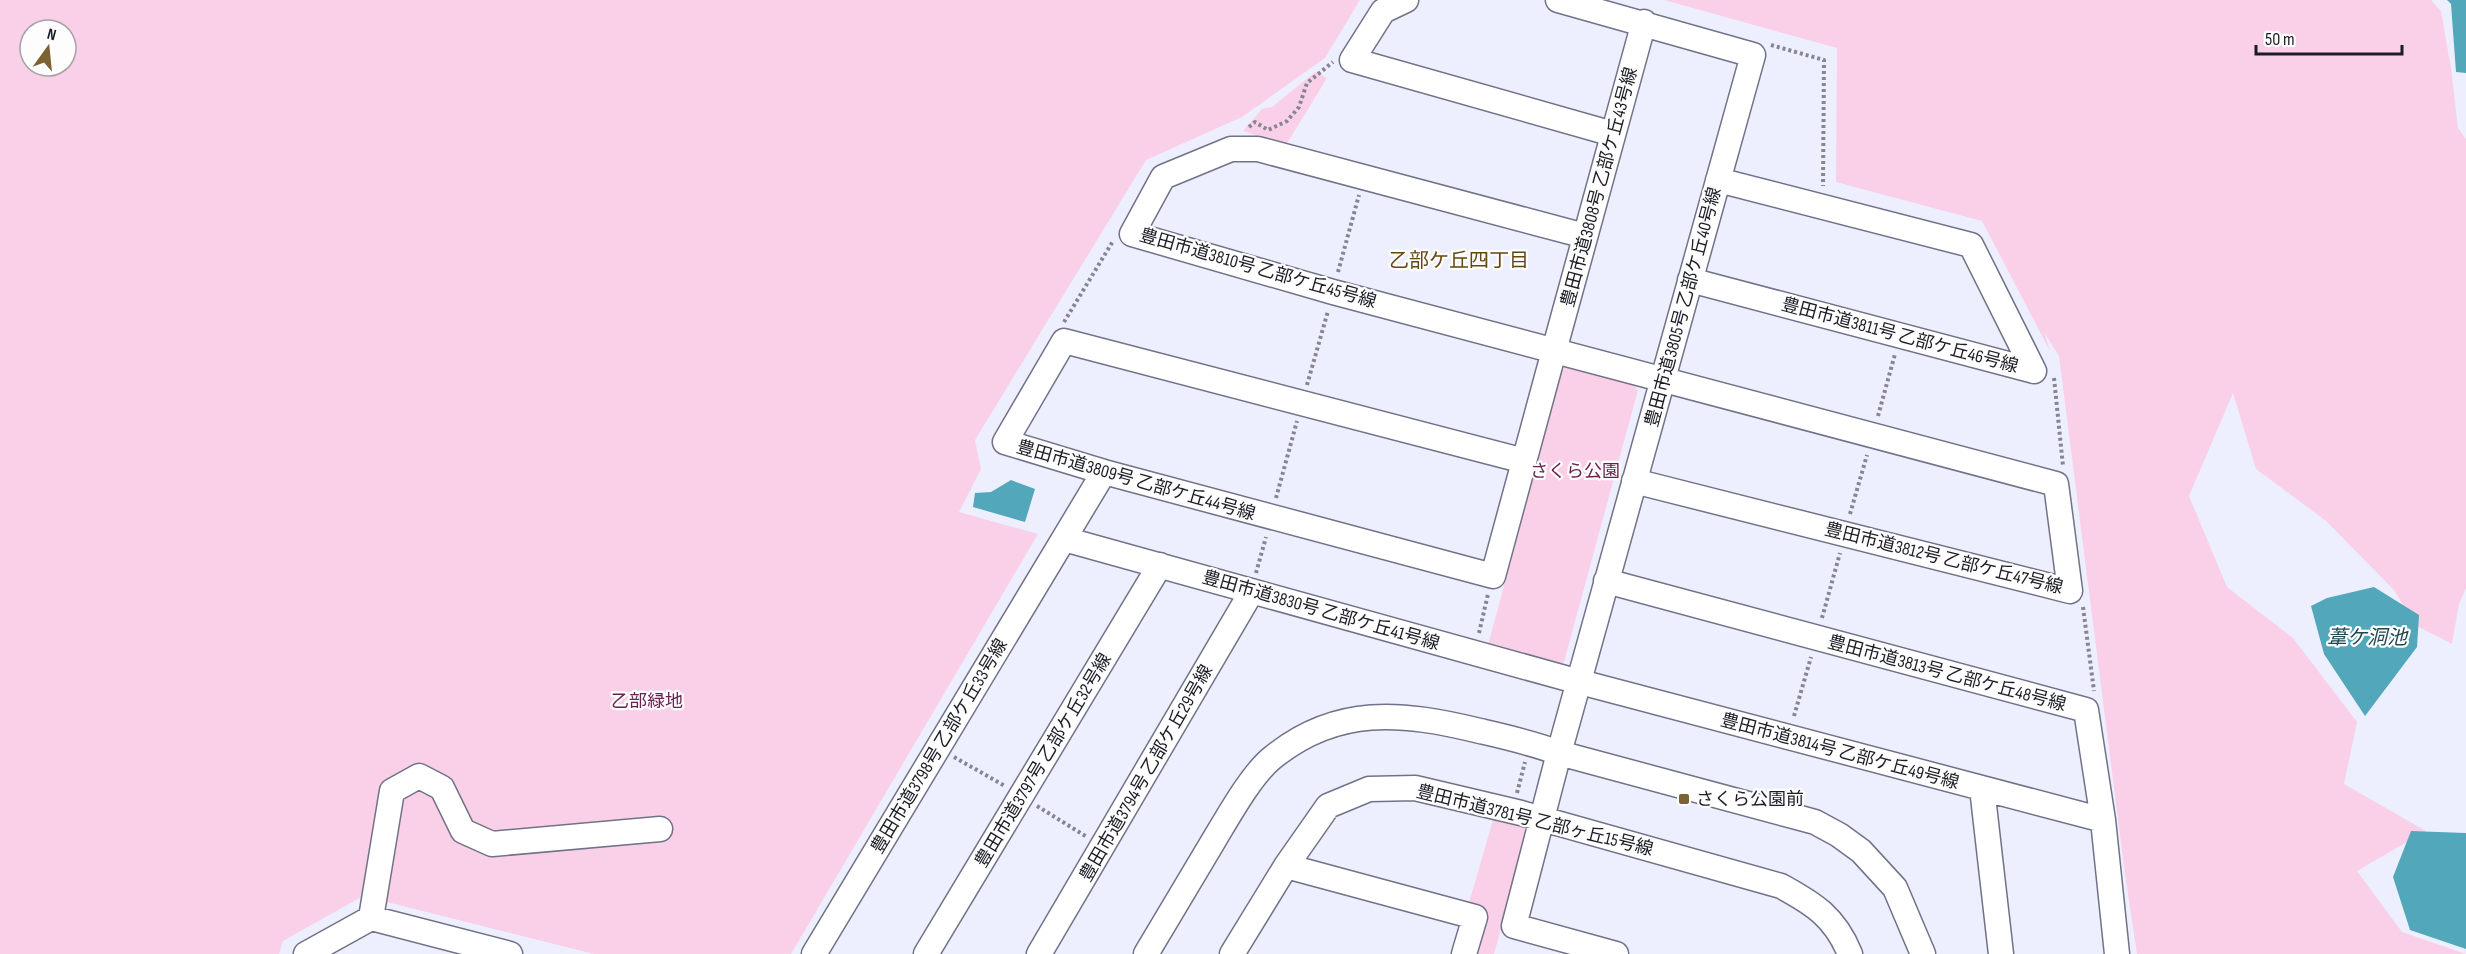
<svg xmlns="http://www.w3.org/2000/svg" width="2466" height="954" viewBox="0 0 2466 954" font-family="'Sofia Sans Condensed','Noto Sans JP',sans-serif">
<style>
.green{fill:#fad0e8;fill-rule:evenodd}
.water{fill:#52a7bb}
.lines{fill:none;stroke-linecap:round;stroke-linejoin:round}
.minor-casing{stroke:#707388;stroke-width:27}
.path{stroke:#858692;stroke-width:4;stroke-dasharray:3 3;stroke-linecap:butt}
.minor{stroke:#fff;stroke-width:24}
.poi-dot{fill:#7c6133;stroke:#fdfdfd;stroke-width:2}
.labels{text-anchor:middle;stroke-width:4.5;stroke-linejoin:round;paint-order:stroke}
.street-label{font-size:18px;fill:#1b1c25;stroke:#fdfdfd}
.park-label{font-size:18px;fill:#692151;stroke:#fdfdfd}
.poi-label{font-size:18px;fill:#1b1c25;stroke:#fdfdfd;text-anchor:start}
.neighbourhood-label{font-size:20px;fill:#65480f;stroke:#fdfdfd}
.water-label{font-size:20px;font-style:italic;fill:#214851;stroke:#fdfdfd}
</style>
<rect width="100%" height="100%" fill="#edeffe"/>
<path class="green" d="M0 0H1360L1325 58 1242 117 1146 160 975 440 981 469 959 512 1038 534 791 954H594L363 896 283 941 279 954H0ZM30 30H66V66H30Z
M1664 0H2431L2441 11 2451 68 2458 128 2466 139V588L2459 604 2452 644 2415 625 2394 590 2326 521 2256 469 2233 393 2189 496 2227 587 2293 638 2357 722 2344 784 2426 831 2357 871 2402 932 2466 954H2137L2125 874 2059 356 2044 332 2050 351 1982 221 1836 182 1837 48Z
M1315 72 1327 78 1286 145 1243 131 1262 109 1272 107Z
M1567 366 1633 385 1638 390 1564 662 1559 666 1487 649 1562 371Z
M1495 813 1529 826 1494 954H1471L1469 903Z"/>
<path class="water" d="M2447 0H2466V73L2456 72 2451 4Z
M1011 480 1035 489 1025 522 973 507 975 493 991 492Z
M2374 587 2419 615 2417 647 2365 716 2324 654 2311 606 2327 598Z
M2411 831 2466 833V949L2410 930 2393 877Z"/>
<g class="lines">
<defs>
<path id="minor" d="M1406 0 1383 11 1352 60 1613 134
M1558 0 1753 55 1559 753 1514 926 1616 954
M1718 180 1971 245 2034 371
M1585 236 1258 149H1231L1163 177 1132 234 1333 292 2056 484 2070 591 1634 481
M1690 280 2034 371
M1524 461 1064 341 1005 442 1104 472 1493 576C1543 391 1593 207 1644 22
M1064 539 1565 678 2103 820
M1606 581 2086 710 2103 820 2117 954
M1982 788 2001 954
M1286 866 1475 917 1464 954
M371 918 392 791 419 776 442 788 463 831 492 844 660 829
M306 954 371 918 510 954
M814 954 1104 472
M926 954 1160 565
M1039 954 1252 591
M1146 954C1169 916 1191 878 1214 840 1228 817 1251 775 1272 758 1337 705 1402 712 1480 731 1506 737 1533 743 1559 753L1815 822 1839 835 1861 851 1895 888 1923 954
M1232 954 1286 866 1328 806 1369 789 1415 788 1521 813 1781 886C1814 904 1835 917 1850 954"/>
</defs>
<use href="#minor" class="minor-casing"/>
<path class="path" d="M1771 45 1824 60 1823 186
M1249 127 1255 122 1268 130 1287 121 1299 107 1307 83 1333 62
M1338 272 1359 195
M1064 322 1113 241
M2054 378 2063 466
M1307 385 1328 311
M1878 416 1895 354
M1276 498 1297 421
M1850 514 1867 455
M1256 573 1266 537
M2083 607 2094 691
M1822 618 1840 553
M1479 633 1488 594
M1794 716 1811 657
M954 757 1005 786
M1517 793 1525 762
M1037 806 1087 837"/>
<use href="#minor" class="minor"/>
</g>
<rect class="poi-dot" x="1678" y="793" width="12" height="12" rx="3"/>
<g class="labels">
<g class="street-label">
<text transform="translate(1599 187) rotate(-75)" y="6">豊田市道3808号 乙部ケ丘43号線</text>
<text transform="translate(1258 268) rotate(16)" y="6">豊田市道3810号 乙部ケ丘45号線</text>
<text transform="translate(1683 307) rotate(-75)" y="6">豊田市道3805号 乙部ケ丘40号線</text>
<text transform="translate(1900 335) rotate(15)" y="6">豊田市道3811号 乙部ケ丘46号線</text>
<text transform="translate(1136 480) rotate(16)" y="6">豊田市道3809号 乙部ケ丘44号線</text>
<text transform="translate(1944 558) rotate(14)" y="6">豊田市道3812号 乙部ケ丘47号線</text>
<text transform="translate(1321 610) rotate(16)" y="6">豊田市道3830号 乙部ケ丘41号線</text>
<text transform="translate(1947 673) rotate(15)" y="6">豊田市道3813号 乙部ケ丘48号線</text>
<text transform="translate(939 746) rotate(-59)" y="6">豊田市道3798号 乙部ケ丘33号線</text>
<text transform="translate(1840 751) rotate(15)" y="6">豊田市道3814号 乙部ケ丘49号線</text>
<text transform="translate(1043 760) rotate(-59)" y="6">豊田市道3797号 乙部ケ丘32号線</text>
<text transform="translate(1146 773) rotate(-60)" y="6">豊田市道3794号 乙部ケ丘29号線</text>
<text transform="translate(1535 820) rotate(14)" y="6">豊田市道3781号 乙部ヶ丘15号線</text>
</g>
<g class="park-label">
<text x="1575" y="477">さくら公園</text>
<text x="647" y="707">乙部緑地</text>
</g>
<g class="poi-label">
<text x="1696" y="805">さくら公園前</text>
</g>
<g class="neighbourhood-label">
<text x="1459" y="267">乙部ケ丘四丁目</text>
</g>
<g class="water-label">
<text x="2367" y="644">葦ケ洞池</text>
</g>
</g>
<g transform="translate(48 48) rotate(15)"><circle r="28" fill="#fdfdfd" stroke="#a3a3a7" stroke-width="1.5"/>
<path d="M0-4.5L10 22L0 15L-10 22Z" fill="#7c6133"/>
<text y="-9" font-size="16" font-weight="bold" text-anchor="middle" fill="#1b1c25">N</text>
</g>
<path d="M2256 45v9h146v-9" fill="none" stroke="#1b1c25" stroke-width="3"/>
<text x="2265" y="45" font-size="18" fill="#1b1c25" stroke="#fdfdfd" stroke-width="4.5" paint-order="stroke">50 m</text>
</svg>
